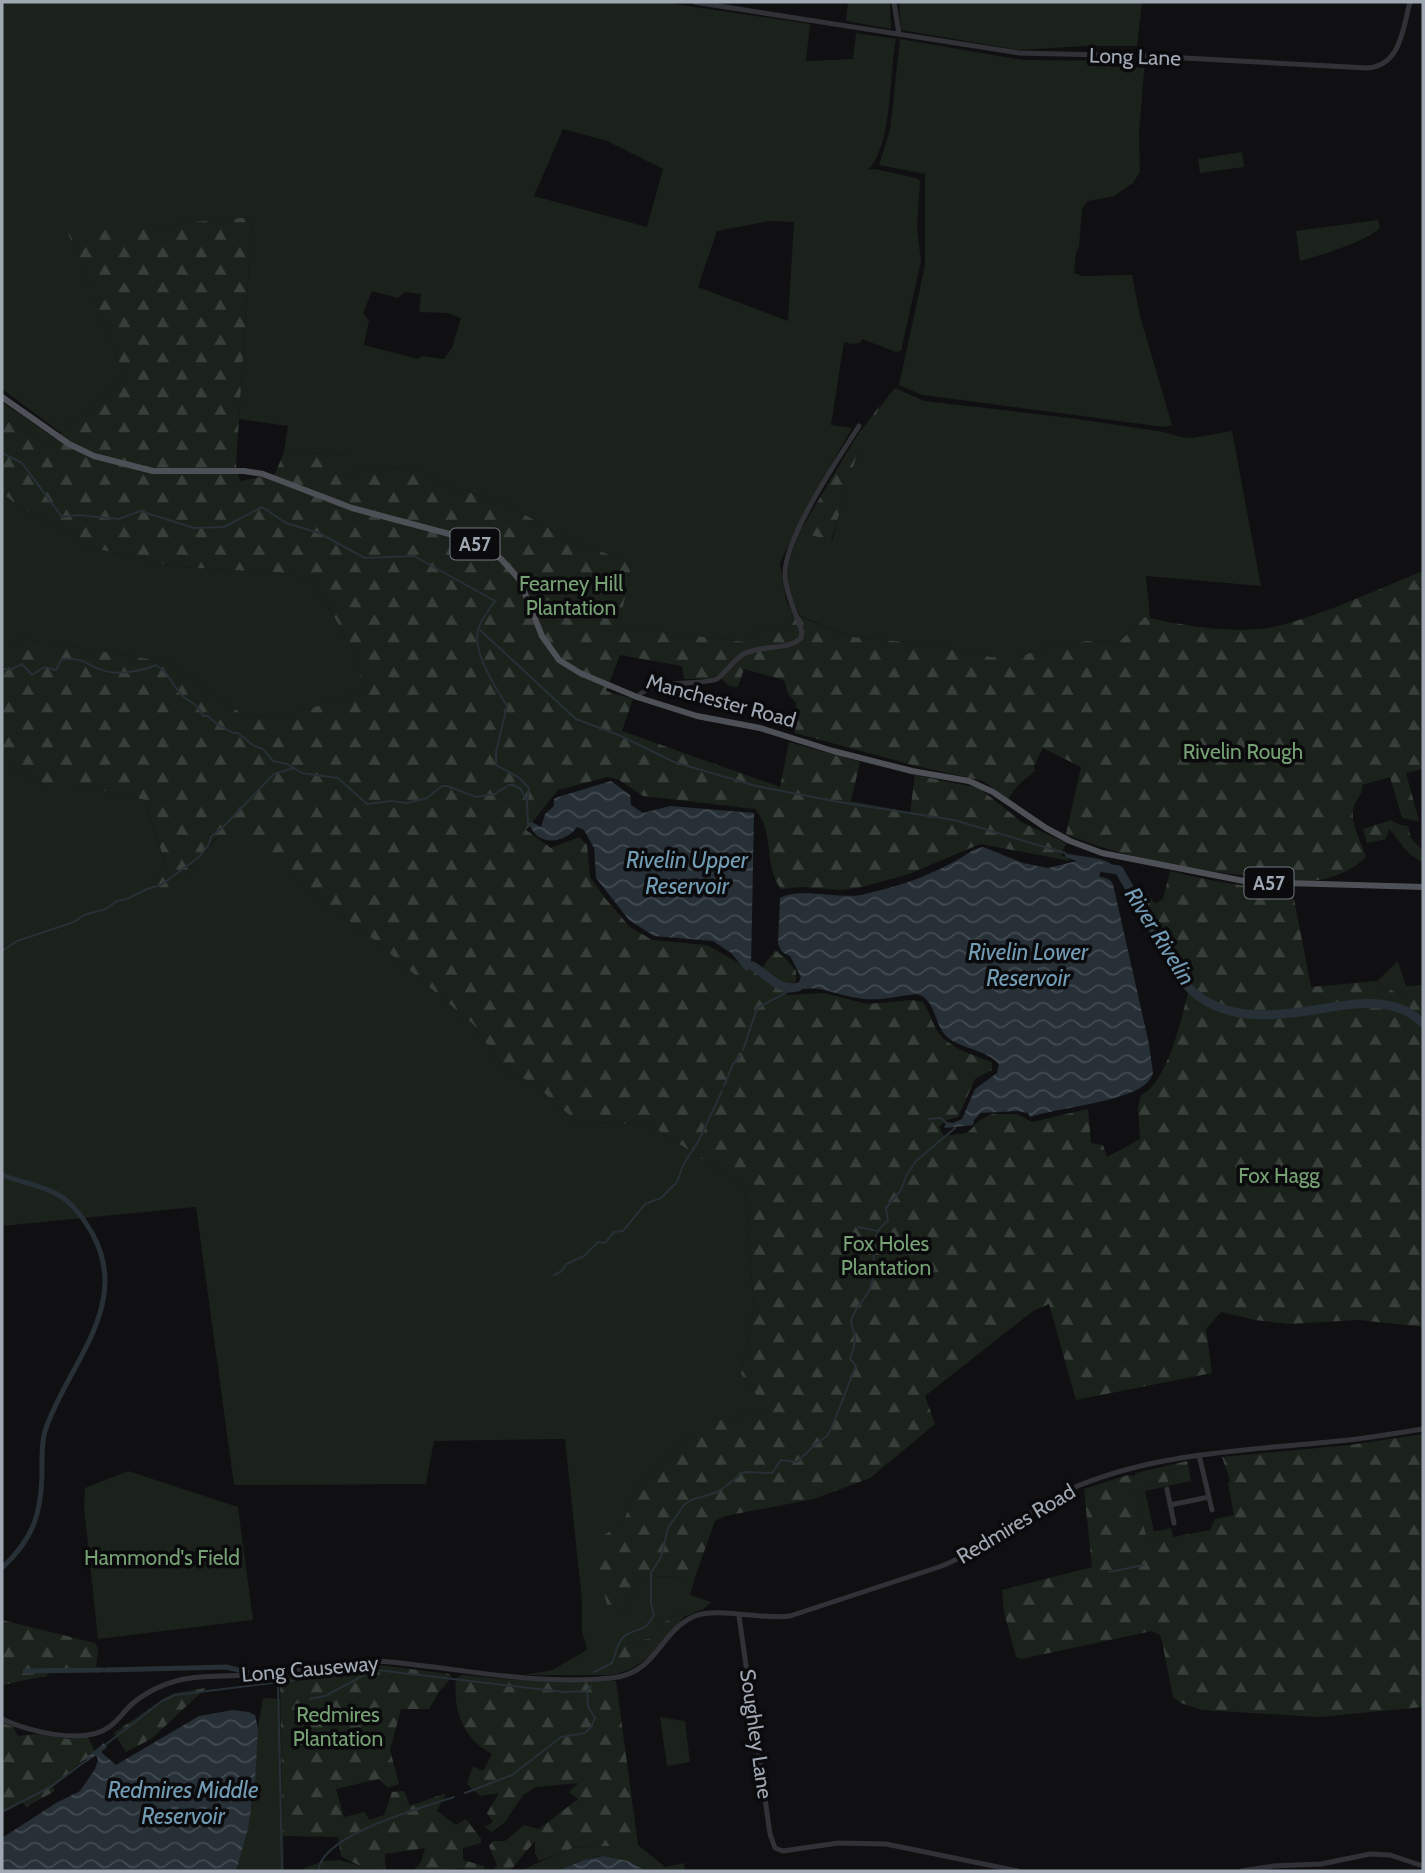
<svg xmlns="http://www.w3.org/2000/svg" width="1425" height="1873" viewBox="0 0 1425 1873" font-family="Cabin,sans-serif">
<style>
.green{fill:#1a221b;fill-rule:evenodd}
.forest{fill:url(#forest-firs)}
.water{fill:url(#water-waves)}
.lines{fill:none;stroke-linecap:round;stroke-linejoin:round}
.stream{stroke:#263036;stroke-width:2}
.canal{stroke:#263036;stroke-width:5}
.river{stroke:#263036;stroke-width:9}
.minor{stroke:#313237;stroke-width:5}
.major{stroke:#4d5056;stroke-width:6}
.labels{text-anchor:middle;stroke-width:7;stroke-linejoin:round;paint-order:stroke}
.shield{fill:#0b0b0d;stroke:#737982;stroke-width:2}
.shield-label{font-size:19px;font-weight:bold;fill:#a0a8b4}
.street-label{font-size:21px;fill:#a0a8b4;stroke:#0b0b0d}
.park-label{font-size:21px;fill:#76a174;stroke:#0b0b0d}
.water-label{font-size:23px;font-style:italic;fill:#729bb4;stroke:#0b0b0d}
</style>
<defs>
<pattern id="forest-firs" width="22" height="20" patternUnits="userSpaceOnUse" patternTransform="scale(1.75)"><rect width="22" height="20" fill="#1a221b"/><path d="M5 1l3.5 6h-7zM16 11l3.5 6h-7z" fill="#383f3a"/></pattern>
<pattern id="water-waves" width="16" height="10" patternUnits="userSpaceOnUse" patternTransform="scale(1.75)"><rect width="16" height="10" fill="#263036"/><path d="M0 5q4-4 8 0t8 0" fill="none" stroke="#424b51"/></pattern>
</defs>
<rect width="100%" height="100%" fill="#101012"/>
<path class="green" d="M2 2H662L810 24 806 61 853 59 856 33 896 39C889 73 893 145 868 170L875 169 916 178 920 181 917 229 921 261 901 351 896 352 862 339 860 343 852 344 844 342 831 425 852 428C826 473 801 518 780 563L786 600 793 614 791 631 758 629 746 642 619 627 632 564 568 538 499 501 448 486 416 469 373 468 348 473V455L284 452 288 426 239 419 252 217 69 234 125 376 61 433 2 389ZM563 129 607 141 663 169 647 227 534 196ZM769 221 794 222 788 321 698 287 717 231ZM372 291 398 298 405 292 421 294 419 312 448 313 461 318 452 348 444 359 422 356 418 359 364 345 369 320 363 314Z
M848 2H890L891 29 846 21Z
M899 2H1142L1137 46H1085L1019 50 901 30Z
M900 39 1023 60 1145 61 1139 132 1140 172 1133 183 1114 196 1088 201 1082 209 1079 247 1076 252 1074 273 1083 276 1132 275 1140 316 1172 425 1164 427 938 397 922 395 899 385 925 265V174L879 165 890 130Z
M1242 152 1244 167 1200 173 1198 159Z
M1378 220 1380 227C1370 241 1318 256 1300 261L1296 231Z
M895 388 924 401 1071 418 1164 432 1181 437 1193 438 1232 431 1261 586 1146 576 1150 618 1145 617 1119 642 1087 641 1047 646 1020 657H991L927 644 852 637 800 616C783 579 785 569 800 531L832 542C847 488 857 430 895 388Z
M2 402 56 439 50 446 2 417Z
M2 493 16 504 94 548 178 567 270 572 310 578 352 646 364 692 295 713 248 718 167 662 25 639 2 650Z
M2 762 46 785H79L145 800 165 864 156 878H192L188 870 218 837 234 834 367 934 474 1025 504 1070 533 1083 576 1121 650 1125 745 1187 754 1308 741 1374 768 1409 701 1426 642 1478 623 1522V1612L642 1576 695 1577 690 1595 711 1602 704 1609 684 1617 677 1614 661 1625 651 1638 621 1645 611 1675H524L552 1670 587 1650 582 1631V1601L565 1439 434 1441 426 1484 234 1485 196 1207 2 1226Z
M1398 961 1406 986 1423 985V1013L1408 1000 1377 981Z
M1188 1464 1191 1481 1145 1491 1154 1531 1164 1530 1161 1537 1147 1540 1135 1490 1168 1482 1167 1473Z
M128 1471 238 1507 253 1620 98 1639 84 1508 85 1488Z
M263 1698 280 1699 284 1871H236L252 1806 258 1728Z
M660 1717 685 1721 690 1762 667 1766Z
M607 1845H638L665 1867 684 1863 685 1871H647L636 1865 599 1856 579 1861 557 1871H520L571 1848Z
M339 1860 380 1871H320L319 1869H316L315 1871H297L323 1861Z"/>
<path class="forest" d="M252 217 236 465 240 481 275 474 284 452 348 455V473L373 468 416 469 448 486 499 501 568 538 632 564 619 627 746 642 758 629 791 631 793 614 852 637 927 644 991 657H1020L1047 646 1087 641 1119 642 1145 617C1184 626 1238 635 1278 626 1328 613 1376 590 1423 571V769L1406 773 1419 821 1402 818 1390 777 1362 785C1363 795 1357 798 1354 806 1349 821 1361 842 1366 856 1359 866 1338 876 1325 879 1309 883 1287 879 1271 878 1204 872 1128 860 1066 834L1081 767 1043 748 1034 766 1035 771 1018 785 1008 799 983 781 916 766 795 733 796 703 788 694 784 680 744 669 738 687 729 686 718 675 707 679H684L682 666 620 655 606 691 633 699 622 731 780 787 789 742 860 762 851 801 910 812 915 775 979 788 1023 823 1066 843 1061 855 1071 861 980 844 909 874 862 887 841 890 802 887 781 889C763 865 775 831 755 809L643 796 619 780 608 777 558 790 526 830 551 848 579 837 587 845 590 877 604 897 629 926 652 940 707 945 758 974 775 950 786 959 796 971V981L783 991 787 995 824 993 867 1004 913 1000 923 1002C929 1011 932 1023 938 1032 949 1048 975 1056 992 1062V1070L975 1079 958 1117 947 1120 939 1127 944 1136 967 1133 981 1119 992 1114H1017L1032 1122 1088 1109 1091 1143 1103 1145 1107 1157 1140 1139 1138 1107 1141 1095C1168 1083 1184 1011 1190 983L1138 893 1148 894 1155 904 1163 899 1170 871C1210 881 1251 889 1292 888L1311 987 1377 981 1408 1000H1421L1423 1013V1327L1359 1320 1288 1324 1255 1320 1221 1312 1206 1329 1212 1373 1076 1400 1049 1304 1033 1311 925 1396 935 1424 870 1478 814 1499 725 1516 715 1521 695 1577 642 1576 623 1612 608 1608 596 1564V1541L623 1522 642 1478 701 1425 767 1409 741 1374 754 1308 745 1187 650 1125 576 1121 533 1083 504 1070 474 1025 367 934 234 835 217 837 188 870 192 878 161 891 156 878 165 863 145 800 79 785H46L2 762V650L25 639 167 662 248 718 295 713 364 692 352 646 310 578 270 572 178 567 94 548 16 504 2 493V417L50 446 61 433 125 376 68 233Z
M881 404 857 454 831 542 800 531 855 439Z
M1391 820 1400 825 1408 826 1411 838 1423 851V862C1402 852 1403 843 1389 829L1386 839 1367 843 1363 829Z
M1423 1434V1707L1319 1717 1202 1710 1181 1703 1173 1697 1162 1641 1160 1635 1152 1631 1021 1659 1016 1657 1004 1612 1002 1590 1092 1567 1084 1489 1128 1475 1134 1476 1136 1473 1187 1461 1188 1464 1167 1473 1168 1482 1135 1490 1147 1539 1161 1537 1164 1530 1171 1528 1173 1537 1210 1530 1215 1519 1234 1515 1228 1484 1230 1480 1222 1457 1350 1445Z
M677 1614 684 1617C662 1643 646 1669 611 1675L621 1645 651 1638 661 1625Z
M2 1620 95 1643 98 1649 96 1667 61 1671 54 1669 45 1677C39 1676 14 1683 2 1685Z
M379 1665 449 1674 452 1677 439 1692 429 1709H401L390 1750 399 1784 388 1788 379 1779 336 1789 344 1817 365 1812 369 1820 384 1815 392 1792 404 1791 410 1806 446 1793 437 1811 456 1825 466 1819 481 1839V1843L463 1848V1860L484 1866 485 1871 459 1868 440 1871H413L421 1862 425 1848 385 1854 386 1871C372 1871 353 1864 341 1856L338 1837 283 1836 280 1676Z
M462 1675 514 1680 616 1681 638 1845 575 1847 539 1861 535 1853V1841L510 1871H492L497 1865 489 1846 493 1841H505L524 1825 539 1829 578 1799 569 1792 578 1783 536 1787 523 1795 505 1822 492 1832 485 1827 493 1822 487 1813 499 1793 480 1796 467 1784 473 1766 483 1771 492 1754C462 1738 453 1710 456 1678Z
M206 1688 151 1739 126 1752 114 1733 166 1697 175 1693Z
M2 1722 13 1727 18 1736 35 1734 69 1739 88 1737 95 1751 52 1786 55 1791 26 1807 22 1802 2 1812Z"/>
<path class="water" d="M611 781 630 795 631 805 643 813 670 806 754 813 751 969 746 971 731 953 713 941 654 936 629 920 596 878 594 848 584 830 577 827C570 838 551 845 539 837 534 834 531 828 528 823L532 822 541 827 545 814 554 806V799L558 797Z
M983 847 1023 863 1048 868 1077 861 1065 857V853C1081 858 1098 855 1113 865V870L1101 871 1099 876 1110 880 1113 884 1149 1044 1153 1073C1151 1078 1148 1083 1143 1086 1122 1102 1058 1108 1030 1117L1028 1113 1017 1111 981 1113 974 1120 973 1125 946 1128 944 1127 947 1122 953 1123 962 1119 975 1089 997 1073 999 1065C991 1051 961 1049 947 1037 934 1025 936 999 917 994 898 996 877 1002 857 998 828 993 822 984 792 991L790 988 799 982 801 977 790 956 782 952 778 944 780 898C799 887 838 899 861 895 882 890 905 884 924 876 936 871 948 865 959 859 968 854 972 849 983 847Z
M233 1710 249 1712 255 1715 258 1728 255 1783 248 1829 236 1871H2V1838L56 1803 80 1791 95 1769 98 1760 96 1755 87 1762 85 1759 104 1743 107 1747 101 1752 116 1765 199 1716Z
M603 1856 628 1861 647 1871H557L583 1860Z"/>
<g class="lines">
<path class="stream" d="M2 453 22 463 62 517 78 515 119 519 140 511 194 528 224 527 262 507 286 523 319 533 365 558 414 556 495 601C489 610 480 620 478 630 472 652 496 688 507 706L496 752V765L518 777 529 788 527 802 528 824
M479 629 576 719 621 736 674 762 756 786 839 802 954 820 1065 853
M2 669H12L22 664 32 675 44 667 56 670 62 659C89 658 84 665 105 671 120 675 142 671 156 665 170 674 169 680 179 692 187 703 196 700 203 716H208L217 724 233 733H238L254 746 263 749 273 761 287 764 302 773 338 778 367 804 391 801 407 803 427 798 442 786H447L476 797 495 794 509 785H513L521 789 527 801
M2 951 17 941 74 922 84 915 106 909 117 901 127 899 147 889 161 885 199 857 208 846 211 837 224 826 274 774 294 768
M743 1050 757 1008 791 990
M724 1086 733 1064 740 1056
M929 1119 941 1118 947 1124
M858 1227 878 1231
M854 1240 873 1244
M554 1275 562 1271 566 1264 584 1256 598 1242 605 1243 614 1232 623 1231 645 1204 661 1198 677 1182 683 1165 699 1140 722 1091
M1109 1572 1144 1565
M594 1672 612 1663C616 1654 617 1639 628 1634 643 1626 643 1633 654 1615L651 1604V1573L661 1557 668 1528 684 1505 691 1500 718 1492 744 1472 772 1473 781 1460 797 1462 817 1443 827 1436 831 1429 856 1366 850 1359C852 1354 855 1344 855 1338 855 1330 849 1326 852 1318 856 1306 867 1298 871 1286 879 1263 865 1236 888 1221L886 1208 901 1190 906 1176 916 1161 955 1128
M278 1682 282 1871
M310 1699 325 1696 372 1671
M105 1745 162 1701 175 1695 377 1670 564 1692 587 1691
M465 1793 512 1775 561 1737 585 1733 591 1727 595 1718 588 1707 587 1691 591 1686
M2 1812 52 1786 87 1760
M318 1871C322 1834 422 1808 454 1797"/>
<path class="canal" d="M2 1175C20 1182 40 1185 57 1194 73 1203 83 1218 92 1233 133 1306 66 1366 45 1431 41 1445 42 1460 42 1474 41 1515 33 1539 2 1568
M106 1670 226 1667 247 1672
M25 1671 102 1670
M268 1678 278 1681"/>
<path class="river" d="M1104 868 1119 870 1181 978C1214 1025 1276 1017 1326 1008 1352 1004 1381 999 1406 1011 1412 1014 1418 1019 1423 1023
M753 966C767 975 780 992 798 987"/>
<path class="minor" d="M694 2 1019 53 1147 56 1367 68C1401 66 1403 28 1410 2
M894 2 899 34
M637 697C655 677 695 687 717 679 726 672 733 661 742 655 760 644 788 651 801 638L802 632C796 613 786 594 785 575 784 538 838 459 859 426
M1199 1455 1212 1510
M1167 1489 1174 1523
M1170 1505 1209 1497
M739 1616 770 1834 775 1848 783 1851 838 1843 886 1844 1018 1871
M2 1719C28 1731 84 1746 109 1727 118 1721 124 1711 132 1704 146 1692 166 1683 184 1679 210 1674 238 1677 264 1674 288 1672 313 1669 337 1666 355 1663 373 1660 390 1662 464 1669 538 1686 612 1678 658 1673 659 1631 695 1616 718 1607 761 1620 790 1616L942 1566C992 1546 1030 1505 1080 1485 1161 1452 1253 1450 1338 1441 1367 1439 1395 1433 1423 1429
M1241 1871 1273 1866 1321 1864 1370 1854 1390 1855 1423 1866"/>
<path class="major" d="M2 397 69 444 94 456 153 471H244L263 474 352 508 457 536 489 550 501 559 519 579 542 636 559 660 580 673 637 697 697 716 760 728 833 751 912 771 969 781 993 792 1046 828 1070 841 1102 853 1249 882 1423 887"/>
</g>
<g class="labels">
<g class="shield">
<rect x="450.5" y="528.5" width="49" height="31" rx="5"/>
<rect x="1244.5" y="867.5" width="49" height="31" rx="5"/>
</g>
<g class="shield-label">
<text x="475" y="551">A57</text>
<text x="1269" y="890">A57</text>
</g>
<g class="street-label">
<text transform="translate(1135 57) rotate(2)" y="7">Long Lane</text>
<text transform="translate(721 701) rotate(15)" y="7">Manchester Road</text>
<text transform="translate(1016 1524) rotate(-31)" y="7">Redmires Road</text>
<text transform="translate(310 1669) rotate(-5)" y="7">Long Causeway</text>
<text transform="translate(756 1734) rotate(82)" y="7">Soughley Lane</text>
</g>
<g class="park-label">
<text x="571" y="591">Fearney Hill<tspan x="571" dy="24">Plantation</tspan></text>
<text x="1243" y="759">Rivelin Rough</text>
<text x="1279" y="1183">Fox Hagg</text>
<text x="886" y="1251">Fox Holes<tspan x="886" dy="24">Plantation</tspan></text>
<text x="162" y="1565">Hammond's Field</text>
<text x="338" y="1722">Redmires<tspan x="338" dy="24">Plantation</tspan></text>
</g>
<g class="water-label">
<text x="687" y="868">Rivelin Upper<tspan x="687" dy="26">Reservoir</tspan></text>
<text transform="translate(1160 936) rotate(58)" y="8">River Rivelin</text>
<text x="1028" y="960">Rivelin Lower<tspan x="1028" dy="26">Reservoir</tspan></text>
<text x="183" y="1798">Redmires Middle<tspan x="183" dy="26">Reservoir</tspan></text>
</g>
</g>
<rect width="1425" height="1873" fill="none" stroke="#a0a8b4" stroke-width="7"/>
</svg>
